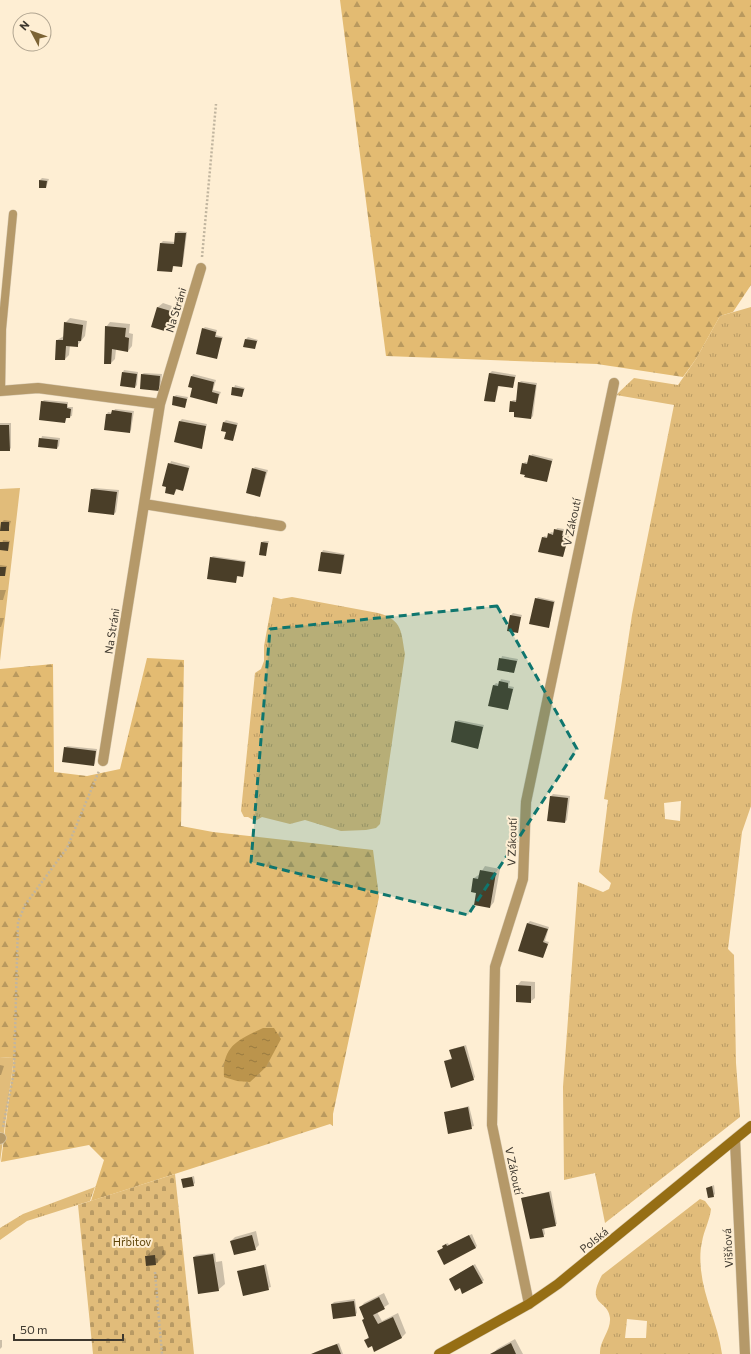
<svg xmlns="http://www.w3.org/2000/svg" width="751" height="1354" viewBox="0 0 751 1354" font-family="Commissioner,sans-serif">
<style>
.grass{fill:url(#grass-tufts);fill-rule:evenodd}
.forest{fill:url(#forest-firs)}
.cemetery{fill:url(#cemetery-stones)}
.garden{fill:#e1bc7a}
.water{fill:url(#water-ripples)}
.shadow{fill:#0003}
.building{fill:#4a3e28}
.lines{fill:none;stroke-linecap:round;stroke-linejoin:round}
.lane-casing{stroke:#d8cab2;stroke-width:9}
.street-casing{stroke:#d8cab2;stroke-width:11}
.secondary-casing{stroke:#d8cab2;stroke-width:11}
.path{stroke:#c1b59f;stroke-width:2.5;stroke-dasharray:2 2;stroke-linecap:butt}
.lane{stroke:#b59969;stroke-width:8}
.street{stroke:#b59969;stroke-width:10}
.secondary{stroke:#966e14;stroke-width:10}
.marked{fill:#0f766e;fill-opacity:0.2;stroke:#0f766e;stroke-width:3;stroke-dasharray:8 5;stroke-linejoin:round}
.labels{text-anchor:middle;stroke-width:4;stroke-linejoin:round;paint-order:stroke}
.street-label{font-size:11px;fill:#3e382e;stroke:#feeed3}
.park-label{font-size:11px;fill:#5e4307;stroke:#feeed3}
</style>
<defs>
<pattern id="grass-tufts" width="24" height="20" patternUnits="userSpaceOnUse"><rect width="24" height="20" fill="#e1bc7a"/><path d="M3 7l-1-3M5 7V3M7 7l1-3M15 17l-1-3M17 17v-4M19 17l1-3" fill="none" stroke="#b89a64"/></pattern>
<pattern id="forest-firs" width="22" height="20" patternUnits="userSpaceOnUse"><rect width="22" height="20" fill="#e3bb72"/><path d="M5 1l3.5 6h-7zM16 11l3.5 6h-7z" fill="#b9995e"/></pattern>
<pattern id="cemetery-stones" width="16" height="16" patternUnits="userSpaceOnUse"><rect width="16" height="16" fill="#e1bc7a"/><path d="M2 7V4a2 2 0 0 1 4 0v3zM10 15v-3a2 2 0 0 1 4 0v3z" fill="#b89a64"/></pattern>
<pattern id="water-ripples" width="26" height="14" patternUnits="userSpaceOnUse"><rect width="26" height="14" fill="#bb944c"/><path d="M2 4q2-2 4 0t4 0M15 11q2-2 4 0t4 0" fill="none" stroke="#997a40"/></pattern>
</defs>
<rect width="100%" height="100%" fill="#feeed3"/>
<path class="grass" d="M751 307V806L742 832 728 949 734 955 736 1063 740 1117 605 1223 595 1173 564 1180 563 1087 578 882 603 892 609 889 611 883 599 872 608 800 604 799 632 615 674 405 616 395 634 378 678 385 696 359 720 316ZM681 801 680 821 665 819 664 803Z
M273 597 281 599 292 597 378 613C403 620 401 632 405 654L380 824 376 828 366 830 341 831 305 820 290 824 262 817 255 821 248 817H244L241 811 255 673 261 669 264 661V646Z
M95 1187 90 1201 27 1221 0 1240V1228L23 1214Z
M700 1199 705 1201 711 1209C710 1220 704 1230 702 1242 700 1250 700 1261 701 1270 704 1299 718 1324 722 1354H600C599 1341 611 1331 610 1318 608 1299 585 1307 602 1275ZM627 1319 647 1321 646 1338H625Z"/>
<path class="forest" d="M340 0H751V285L733 312 720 316 696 359 683 377 597 364 386 356Z
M147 658 184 660 181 826 213 832 373 850 379 897 333 1114V1126L330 1124 91 1201 104 1160 89 1145 1 1162 14 1058 0 1057V669L53 664 54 772 87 776 120 769Z"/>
<path class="cemetery" d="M175 1174 194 1354H93L78 1205Z"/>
<path class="garden" d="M20 488 0 661V489Z
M0 1057 14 1058 0 1162Z"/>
<path class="water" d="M263 1028H274L281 1039 266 1067 250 1082 237 1081 224 1077C222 1046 238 1040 263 1028Z"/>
<path class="shadow" d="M42 178 49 179 46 187 40 180Z
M178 231 187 232 183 264 181 266 174 265 172 271 161 243 163 241 176 242V233Z
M163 303 178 308 172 327 168 331 153 326 158 307Z
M70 318 87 321 85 336 77 346 70 345 69 355 65 359 57 340 64 336 65 323Z
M110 322 130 324 129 333 133 334 132 346 128 351 116 349 115 359 111 363H105L106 327Z
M205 327 217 330 216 335 223 337 216 358 203 329Z
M248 337 258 340 254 348 246 339Z
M124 370 138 372 137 385 135 387 123 372Z
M492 371 516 375 513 387 499 385 495 401 490 373Z
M144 373 162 374 160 388 158 389 142 374Z
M193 374 216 380 213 390 221 392 216 403 193 387 192 376Z
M521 381 537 383 533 416 531 418 515 411 511 402 513 400H517L519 383Z
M235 385 245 388 242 396 232 394Z
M176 395 188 397 185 407 174 397Z
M44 400 68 402V407H73L72 416 67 417 65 422 42 402Z
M115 409 134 411 131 430 129 432 107 414 108 412 113 413Z
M182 419 207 424 201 448 180 421Z
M226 420 238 423 233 440 224 422Z
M0 423H11V448L9 450H0Z
M42 436 60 438 59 446 57 448 39 446Z
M532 454 553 459 546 481 523 464 525 462 529 463Z
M171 461 190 466 184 488 183 490 177 489 174 494 167 486 164 485Z
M255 467 268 470 260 496 253 469Z
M94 488 119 490 116 512 114 514 92 490Z
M4 520 11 521 8 530 2 522Z
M557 528 564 529 563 535 569 536 563 556 543 538 544 536 548 537 551 532 555 533Z
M3 540 10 541 8 550 1 549Z
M264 541H269L265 555 262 542Z
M323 550 345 554 342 571 340 573 319 570 322 552Z
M213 556 246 561 244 574 243 576 238 575 236 582 211 558Z
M0 565 7 566 5 575H0Z
M0 590H6L3 600H0Z
M538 597 555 601 549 627 536 599Z
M513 613 522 615 517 632 511 615Z
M0 618H4L1 627H0Z
M502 656 518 659 514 672 498 669Z
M501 679 510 681 509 686 514 687 508 709 494 685 496 683 499 684Z
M458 720 484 725 478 748 456 722Z
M67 746 97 749 95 763 94 765 65 748Z
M553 794 570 796 567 820 565 822 548 820 551 796Z
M485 866 500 869 494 902 490 907 477 893 472 892 474 878 480 874Z
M530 921 549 927 545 941 549 942 543 957 528 923Z
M521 981 535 982V998L530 1002 517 986Z
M466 1045 475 1077 473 1079 445 1061 452 1058 450 1050 452 1049Z
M0 1065 4 1066 1 1075H0Z
M469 1106 474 1126 449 1133 445 1113Z
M194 1176 195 1183 193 1185 182 1179Z
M714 1185 715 1194 713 1196 707 1188Z
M551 1191 557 1224 544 1228 545 1234 543 1236 522 1198Z
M256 1231 259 1245 255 1249 231 1241 235 1237Z
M472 1234 477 1246 475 1248H444L445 1244 448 1243 449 1245Z
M163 1246 165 1255 156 1264 146 1257 155 1247Z
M215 1253 216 1262 222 1261 225 1284 218 1290 194 1257 196 1255Z
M266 1264 271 1287 244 1295 238 1272Z
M475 1264 484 1280 482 1282 450 1279Z
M384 1293 389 1304 377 1312 382 1321 398 1313 406 1333 401 1338 373 1345 366 1340 369 1336 363 1320 365 1318 360 1308 364 1303Z
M355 1299 357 1313 355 1315 332 1304 334 1302Z
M515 1339 523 1354H493L497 1349Z
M0 1340H2V1347L0 1349Z
M339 1343 343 1354H313L315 1352Z"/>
<path class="building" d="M39 180 47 181 46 188H39Z
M175 233H186L182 267 173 266 172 272 157 271 160 243 174 244Z
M157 307 174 312 168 332 151 327Z
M64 322 83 325 81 341H78V347L66 346 65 360H55L56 340H63Z
M105 326 126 328 125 337 129 338 128 352 112 349 111 364H104Z
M202 328 216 332 215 337 222 338 217 359 196 354Z
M245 339 257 341 255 349 243 347Z
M122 372 137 374 135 388 120 386Z
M489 373 515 377 513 388 498 386 495 402 484 401Z
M141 374 160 376 159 391 140 389Z
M191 376 214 382 212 392 219 394 217 404 190 397 192 388 188 387Z
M518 382 536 385 531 419 514 417V412H509L510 401 516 402Z
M232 387 244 389 242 397 231 395Z
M173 396 187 399 185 408 172 405Z
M41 401 67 404V408L71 409 70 418H66L65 423 39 420Z
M112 410 132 413 130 433 104 430 106 414H111Z
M179 421 206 426 202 449 174 442Z
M223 422 237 425 233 441 224 439 226 432 221 431Z
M0 425H9L10 451H0Z
M39 438 58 440 57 449 38 447Z
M529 455 552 461 547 482 524 477 525 475 520 474 522 463 527 464Z
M168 463 189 468 183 491 176 489 174 495 165 493 166 487 162 486Z
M252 468 266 472 260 497 246 493Z
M91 489 117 492 114 515 88 512Z
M1 522H9V531H0Z
M554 529 563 531 562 536 568 538 563 557 538 552 542 537 547 538 548 533 553 535Z
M0 542H9L8 551 0 550Z
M261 542 268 543 266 556 259 555Z
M321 552 344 555 341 574 318 571Z
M210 557 245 562 243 577 237 576 236 583 207 579Z
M0 567H6L5 576H0Z
M535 598 554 602 549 628 529 624Z
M510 615 521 617 518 633 507 631Z
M499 658 517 661 514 673 497 670Z
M499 681 508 683V688L513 689 508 710 488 706 493 685 498 686Z
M455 721 483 727 478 749 451 742Z
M64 747 96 751 94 766 62 762Z
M550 796 568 798 565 823 547 821Z
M480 870 496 873 490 908 474 905 476 893 471 892 473 878 478 879Z
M527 923 548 929 543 942 548 944 543 958 518 951Z
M516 985 531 986V1003L516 1002Z
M464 1046 474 1080 451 1088 444 1061 452 1059 449 1050Z
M468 1107 472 1129 448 1134 444 1112Z
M192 1177 194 1186 183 1188 181 1179Z
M712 1186 714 1197 708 1198 706 1188Z
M549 1192 556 1226 542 1229 544 1237 530 1239 521 1198Z
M252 1235 256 1250 234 1255 230 1241Z
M469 1235 476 1248 444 1265 437 1251 443 1248 442 1246 446 1244 447 1246Z
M213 1254 219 1291 198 1294 193 1257Z
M155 1255 156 1265 146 1266 145 1256Z
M264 1265 269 1290 243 1296 237 1271Z
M473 1265 483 1283 462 1294 460 1288 455 1291 449 1279Z
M379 1297 385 1309 373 1315 378 1324 393 1317 402 1338 374 1352 372 1346 368 1348 364 1340 369 1338 362 1320 364 1319 359 1307Z
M354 1301 356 1316 333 1319 331 1304Z
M511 1343 516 1354H490Z
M337 1344 341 1354H311L326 1348Z"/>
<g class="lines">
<defs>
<path id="lane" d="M1 391 2 329 13 214"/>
<path id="street" d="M0 391 38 388 160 404
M144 504 281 526
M103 761 160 404 201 268
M0 1139 1 1138
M735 1140 745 1354
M529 1304 492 1125 495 967 523 879 526 802 614 383"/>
<path id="secondary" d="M439 1354 529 1304 558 1284 751 1126"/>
</defs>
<use href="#lane" class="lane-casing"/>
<use href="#street" class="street-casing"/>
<use href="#secondary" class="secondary-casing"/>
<path class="path" d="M202 257 216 104
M3 1127 14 1072 18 922 25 905 67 848 99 771
M155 1272 162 1354"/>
<use href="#lane" class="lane"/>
<use href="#street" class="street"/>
<use href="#secondary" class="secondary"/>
</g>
<path class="marked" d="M497 606 577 749 468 915 251 862 270 629Z"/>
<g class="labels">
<g class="street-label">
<text transform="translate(176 310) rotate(-73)" y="4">Na Stráni</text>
<text transform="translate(572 522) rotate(-78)" y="4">V Zákoutí</text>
<text transform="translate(112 631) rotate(-81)" y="4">Na Stráni</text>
<text transform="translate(512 842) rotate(-88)" y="4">V Zákoutí</text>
<text transform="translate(514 1171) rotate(78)" y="4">V Zákoutí</text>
<text transform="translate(594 1240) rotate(-39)" y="4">Polská</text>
<text transform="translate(728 1248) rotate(-93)" y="4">Višňová</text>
</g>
<g class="park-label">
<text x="132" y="1246">Hřbitov</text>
</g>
</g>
<g transform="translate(32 32) rotate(311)"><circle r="19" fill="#feeed3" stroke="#b1a591"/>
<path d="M0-3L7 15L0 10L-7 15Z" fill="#7c6334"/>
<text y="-6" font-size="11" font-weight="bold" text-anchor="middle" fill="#3e382e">N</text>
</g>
<path d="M14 1334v6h109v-6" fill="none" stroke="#3e382e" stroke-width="2"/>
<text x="20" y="1334" font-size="12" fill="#3e382e" stroke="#feeed3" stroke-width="3" paint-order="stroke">50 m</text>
</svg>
